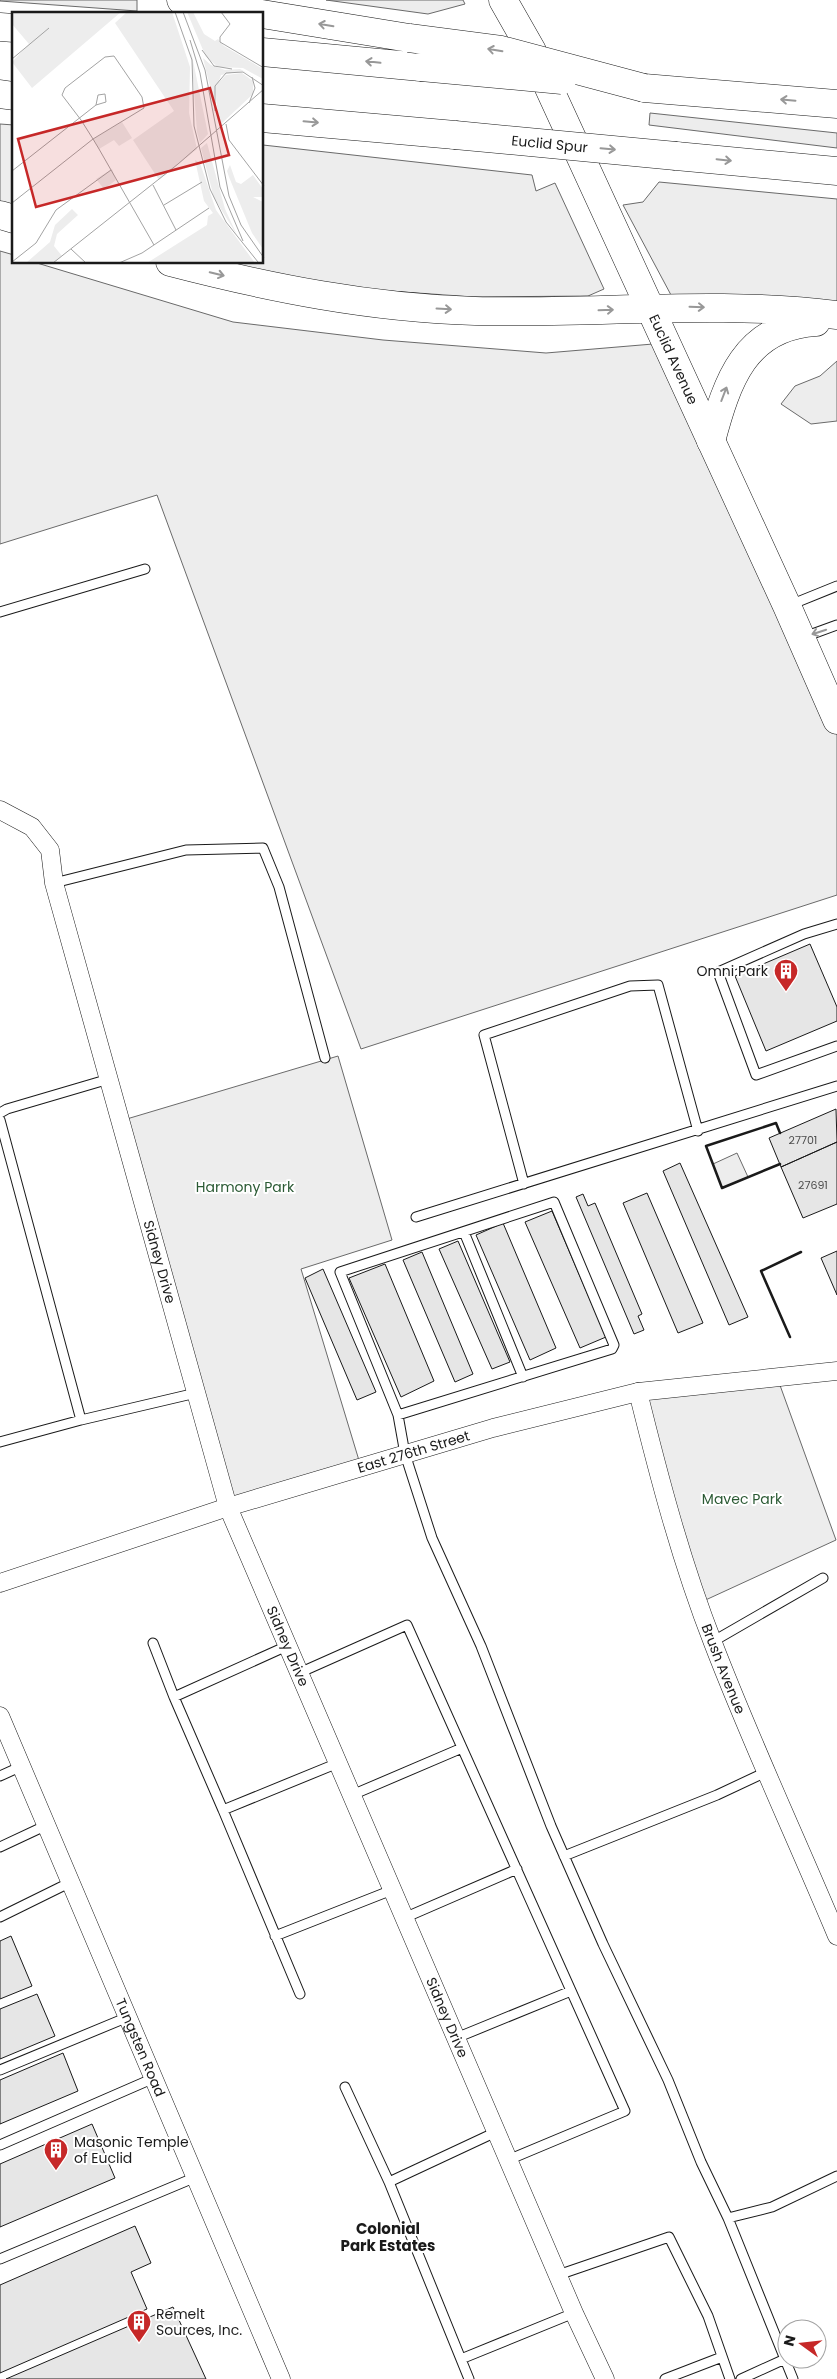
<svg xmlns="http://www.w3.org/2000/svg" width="837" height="2379" viewBox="0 0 837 2379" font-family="Poppins,sans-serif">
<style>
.built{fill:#ededed;stroke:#6a6a6a}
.building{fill:#e6e6e6;stroke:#1a1a1a}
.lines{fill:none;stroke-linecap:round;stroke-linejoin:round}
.service-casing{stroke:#1a1a1a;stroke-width:11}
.minor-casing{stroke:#1a1a1a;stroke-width:19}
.primary-casing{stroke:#1a1a1a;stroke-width:29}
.motorway-casing{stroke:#1a1a1a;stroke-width:29}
.service{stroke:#fff;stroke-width:9}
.minor{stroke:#fff;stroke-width:18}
.primary{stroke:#fff;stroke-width:28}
.motorway{stroke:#fff;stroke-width:28}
.motorway-bridge-casing{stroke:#1a1a1a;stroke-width:29;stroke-linecap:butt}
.motorway-bridge{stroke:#fff;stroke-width:28}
.wall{stroke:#1a1a1a;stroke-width:2.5}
.oneway{stroke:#989898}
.labels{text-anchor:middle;stroke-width:4;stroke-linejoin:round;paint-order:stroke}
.number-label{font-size:11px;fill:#4d4d4d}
.street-label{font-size:14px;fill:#1a1a1a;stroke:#fff}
.poi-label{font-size:14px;fill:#1a1a1a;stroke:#fff;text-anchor:start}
.park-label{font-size:14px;fill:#2b5a34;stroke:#fff}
.neighbourhood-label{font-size:15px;font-weight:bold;fill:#1a1a1a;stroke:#fff}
.inset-road{fill:none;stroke:#a3a3a3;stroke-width:1}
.view{fill:#c62828;fill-opacity:0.15;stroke:#c62828;stroke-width:2.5}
.inset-edge{fill:none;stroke:#1a1a1a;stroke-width:2.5}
</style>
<rect width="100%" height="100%" fill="#fff"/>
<path class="built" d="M0 0H137V11L0 1Z
M326 0H463L465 4 428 14Z
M650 113 837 133V148L649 125Z
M0 124 14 125V207L0 203Z
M263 145 532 175 536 191 555 183 604 289 588 296 474 297 347 288 226 263 262 262Z
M659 182 837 199V306L671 295 623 205 643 202Z
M0 251 14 255V262L37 263 233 322 383 340 546 353 665 343 837 720V895L361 1049 157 495 0 544Z
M837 361V421L811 424 781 404 795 386 820 376Z
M338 1056 392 1240 301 1269 361 1467 228 1507 120 1121Z
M737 1153 748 1177 722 1188 713 1164Z
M777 1377 836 1540 699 1603 638 1392Z"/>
<path class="building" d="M810 944 837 1007V1021L766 1051 735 976Z
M836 1109 837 1142 781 1167 769 1138Z
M837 1142V1204L803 1218 781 1167Z
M680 1163 748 1317 729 1325 663 1171Z
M647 1193 703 1323 678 1333 623 1203Z
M583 1194 588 1206 595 1203 642 1314 638 1316 644 1330 634 1334 576 1197Z
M552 1211 606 1337 580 1348 525 1222Z
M503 1223 556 1348 530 1360 476 1235Z
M458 1241 510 1362 492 1369 439 1249Z
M837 1251V1295L821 1258Z
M422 1252 473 1374 455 1382 403 1260Z
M385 1264 434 1381 401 1397 349 1278Z
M323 1269 376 1392 357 1400 305 1278Z
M11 1936 32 1986 0 1999V1941Z
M37 1994 55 2036 0 2059V2009Z
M63 2053 78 2091 0 2124V2080Z
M92 2124 115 2178 0 2227V2164Z
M135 2226 151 2263 131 2272 147 2309 0 2373V2285Z
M173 2307 206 2379H6Z"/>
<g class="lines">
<defs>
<path id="service" d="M790 605 837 586
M0 612 145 569
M804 637 837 625
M54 883 186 850 263 848 279 887 325 1058
M837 924 804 934 718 972 756 1075 837 1046
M0 1113 7 1109 109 1079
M0 1120 81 1420 0 1442
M524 1184 484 1035 630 986 658 985 698 1131
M416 1217 837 1086
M464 1232 523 1377
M398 1415 612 1349 614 1345 554 1202 340 1272 398 1415 405 1454 432 1538 481 1646 551 1826 603 1944 668 2080 701 2162 728 2218
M81 1420 196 1393
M712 1642 823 1578
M153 1643 174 1697 287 1646
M299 1673 407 1625 625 2111 508 2160
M174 1697 223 1810 338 1763
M0 1776 22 1766
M352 1795 462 1748
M223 1810 300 1994
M0 1847 47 1825
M564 1856 717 1795 766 1772
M0 1917 71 1882
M404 1918 517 1869
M275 1936 392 1890
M456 2038 571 1991
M0 2070 128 2017
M345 2087 389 2182
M0 2145 154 2078
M0 2259 196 2177
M558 2275 669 2237 708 2316 730 2379
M461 2359 574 2313
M469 2379 389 2182 496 2132
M665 2379 722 2357
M741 2379 785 2359
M793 2379 728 2218 772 2207 837 2176"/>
<g id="minor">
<path id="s1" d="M0 810 32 827 50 850 54 883 228 1507 574 2313 605 2379"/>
<path id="s2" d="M638 1392C659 1477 681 1561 713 1643 751 1742 796 1838 837 1936"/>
<path id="s3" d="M0 1583 228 1507 493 1428 638 1392 837 1371"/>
<path id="s4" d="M0 1716 281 2379"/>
</g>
<g id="primary">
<path id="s5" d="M503 0 532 51 787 606 837 720"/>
</g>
<path id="motorway" d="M181 0 259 14
M262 14 409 38
M0 27 14 28
M262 52 421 67
M644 88 837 104
M0 94 14 96
M262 118 455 135
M676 156 837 171
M0 215 14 219
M170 262C270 288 371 308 475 311 596 314 717 300 837 315
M711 441C727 381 745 326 816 322"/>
</defs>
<use href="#service" class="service-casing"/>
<use href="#minor" class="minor-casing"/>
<use href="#primary" class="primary-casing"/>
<use href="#motorway" class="motorway-casing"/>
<use href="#service" class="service"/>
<use href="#minor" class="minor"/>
<use href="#primary" class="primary"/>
<use href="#motorway" class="motorway"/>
<defs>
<g id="motorway-bridge">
<path d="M409 38 501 50 644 88"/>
<path d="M421 67 562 80"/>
<path id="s6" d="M455 135 676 156"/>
</g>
</defs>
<use href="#motorway-bridge" class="motorway-bridge-casing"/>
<use href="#motorway-bridge" class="motorway-bridge"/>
<path class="wall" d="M780 1133 776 1123 706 1146 722 1188 780 1164
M790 1337 761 1271 801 1252"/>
</g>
<defs><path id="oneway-shaft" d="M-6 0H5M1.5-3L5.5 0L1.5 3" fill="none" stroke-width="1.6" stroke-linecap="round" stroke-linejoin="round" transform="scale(1.25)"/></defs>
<g class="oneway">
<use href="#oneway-shaft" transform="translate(326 25) rotate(-171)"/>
<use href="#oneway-shaft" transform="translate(495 50) rotate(-171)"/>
<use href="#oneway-shaft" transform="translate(373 62) rotate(-174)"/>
<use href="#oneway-shaft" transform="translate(788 100) rotate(-175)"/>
<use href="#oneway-shaft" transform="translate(311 122) rotate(5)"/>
<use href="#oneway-shaft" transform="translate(608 149) rotate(5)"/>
<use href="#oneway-shaft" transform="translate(724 160) rotate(6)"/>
<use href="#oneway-shaft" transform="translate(217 274) rotate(13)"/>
<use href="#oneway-shaft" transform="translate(697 307) rotate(2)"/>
<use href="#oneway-shaft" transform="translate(444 309) rotate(3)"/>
<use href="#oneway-shaft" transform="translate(606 310) rotate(-2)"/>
<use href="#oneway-shaft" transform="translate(724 394) rotate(-69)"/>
<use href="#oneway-shaft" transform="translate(819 632) rotate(162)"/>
</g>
<defs>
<symbol id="building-pin" viewBox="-11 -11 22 30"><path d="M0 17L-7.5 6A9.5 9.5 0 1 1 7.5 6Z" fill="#c62828" stroke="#fff"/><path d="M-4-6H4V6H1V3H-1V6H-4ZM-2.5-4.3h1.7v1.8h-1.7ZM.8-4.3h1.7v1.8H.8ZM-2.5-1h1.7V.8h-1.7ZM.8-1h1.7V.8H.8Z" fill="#fff"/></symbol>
</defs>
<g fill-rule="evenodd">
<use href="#building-pin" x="772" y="957" width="28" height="38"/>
<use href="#building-pin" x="42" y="2136" width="28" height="38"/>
<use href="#building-pin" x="125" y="2308" width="28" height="38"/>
</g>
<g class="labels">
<g class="number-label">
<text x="803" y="1144">27701</text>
<text x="813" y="1189">27691</text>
</g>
<g class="street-label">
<text dy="5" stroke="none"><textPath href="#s6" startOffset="95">Euclid Spur</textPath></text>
<text dy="5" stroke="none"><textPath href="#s5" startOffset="398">Euclid Avenue</textPath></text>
<text dy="5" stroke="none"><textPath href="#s1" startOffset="492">Sidney Drive</textPath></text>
<text dy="5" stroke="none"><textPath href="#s3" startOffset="434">East 276th Street</textPath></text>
<text dy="5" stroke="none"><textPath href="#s1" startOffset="898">Sidney Drive</textPath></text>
<text dy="5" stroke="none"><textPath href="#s2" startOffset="290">Brush Avenue</textPath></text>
<text dy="5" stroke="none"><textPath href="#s1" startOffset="1302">Sidney Drive</textPath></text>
<text dy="5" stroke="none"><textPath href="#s4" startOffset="360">Tungsten Road</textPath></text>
</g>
<g class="poi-label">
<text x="768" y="976" text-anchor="end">Omni Park</text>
<text x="74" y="2147">Masonic Temple<tspan x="74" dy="16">of Euclid</tspan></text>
<text x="156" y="2319">Remelt<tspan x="156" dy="16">Sources, Inc.</tspan></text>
</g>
<g class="park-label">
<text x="245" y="1192">Harmony Park</text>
<text x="742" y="1504">Mavec Park</text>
</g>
<g class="neighbourhood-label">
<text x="388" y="2234">Colonial<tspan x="388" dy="17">Park Estates</tspan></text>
</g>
</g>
<g transform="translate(12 12)">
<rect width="251" height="251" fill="#fff"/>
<path d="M0 0H109L20 76 0 50 17 32 0 12ZM115 0H160L178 55 177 101 185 137 147 168 121 128 162 99 103 11ZM175 0H181L192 22 203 29 206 27 212 34 251 57V67L231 56 206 55 194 45ZM179 39 196 122 188 131 185 120ZM191 46 199 53 213 58 228 57 245 66 231 59 209 63 201 87ZM230 61 241 69V82L208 113 203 81 205 72 214 63ZM110 110 120 126 107 134 102 128 87 137 81 127ZM195 131 213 197 225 223 202 186 189 136ZM183 148 188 151 204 198 243 251H135L195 213 196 204 201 201 192 189ZM218 153 224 170 229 172 241 163 251 177V185H241L251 190V237L240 221 217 165 215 159ZM100 157 104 168 92 177 84 167ZM60 197 66 203 45 222 42 234 50 244 41 251H14L38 230 43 213Z" fill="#ededed"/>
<path class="inset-road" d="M163 0 180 48 182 114 198 177 214 210 246 250M171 0 193 58 217 184 229 213 252 246M209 0 218 12 208 25V30L252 56M178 28 188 61 208 175 231 229M190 38 202 54 220 57M0 47 37 16M237 91 243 76 240 65M203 99V74L214 61 231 60 252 74M214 112 217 128 252 174M0 159 84 93 94 90 93 82 86 83 84 93M141 173 164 218M0 191 81 127 132 96 130 85 102 44 93 45 53 76 50 83 69 108 81 127 87 137 142 233M152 193 190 170M59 237 74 251M0 250 24 231 44 198 99 158M41 251 166 152 252 77M107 251 130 241 197 196"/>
<path class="view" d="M198 76 217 143 24 195 6 127Z"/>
<rect width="251" height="251" class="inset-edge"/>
</g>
<g transform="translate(802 2344) rotate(285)"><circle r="24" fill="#ffffff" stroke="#a3a3a3"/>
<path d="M0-4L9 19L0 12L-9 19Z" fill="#c62828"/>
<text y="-8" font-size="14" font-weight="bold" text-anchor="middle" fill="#1a1a1a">N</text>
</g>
</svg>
